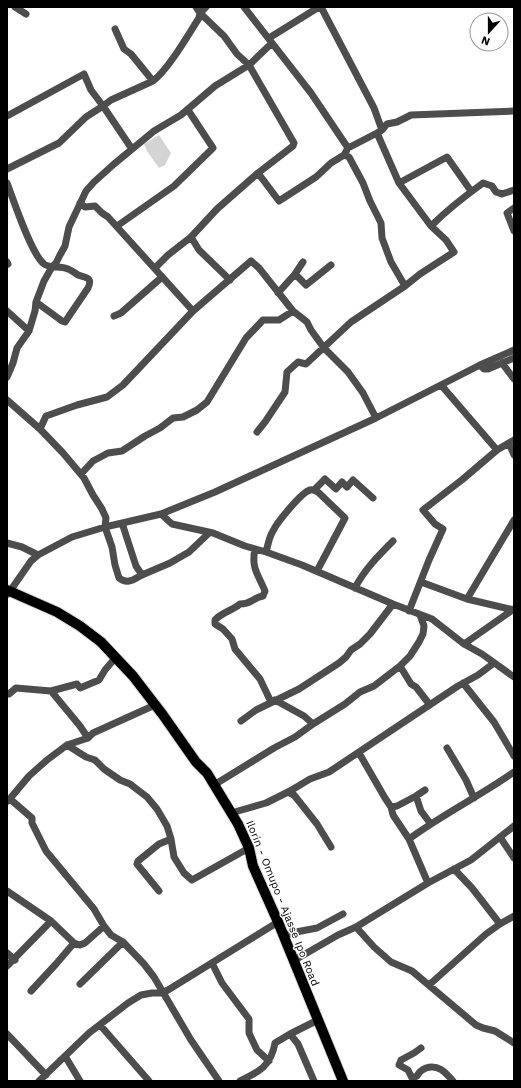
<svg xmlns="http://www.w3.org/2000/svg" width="521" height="1088" viewBox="0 0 521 1088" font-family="'Work Sans',sans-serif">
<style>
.green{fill:#d4d4d4}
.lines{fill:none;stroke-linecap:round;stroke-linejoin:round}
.highway-casing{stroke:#dbdbdb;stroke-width:12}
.minor{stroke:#4d4d4d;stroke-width:7}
.highway{stroke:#000;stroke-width:10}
.labels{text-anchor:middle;stroke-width:3;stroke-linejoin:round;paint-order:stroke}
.street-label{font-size:11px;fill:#000;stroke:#fff}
</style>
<rect width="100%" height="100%" fill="#fff"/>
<path class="green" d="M159 135 171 153 165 165 159 168 147 151 144 144Z"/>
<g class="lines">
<defs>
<path id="highway" d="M7 590 57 612 80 626 101 642 133 676 163 715 196 762 207 773 238 824 249 848 253 866 278 922 343 1081"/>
</defs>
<use href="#highway" class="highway-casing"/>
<path class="minor" d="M15 7 26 14
M196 7 200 13 224 36 237 54 249 65 294 143 293 146 258 173 279 201 316 177 331 163 344 155 348 148 377 133 382 130 374 108 321 7
M244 7 311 93 348 148
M115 29 124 49 131 54 153 81 111 100 103 106 132 149
M269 38 319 7
M153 81C168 70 188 35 199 18L200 13 206 7
M7 116 84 74 91 90 103 106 86 117 59 143 7 169
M382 130 387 124 397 122 411 115 514 111
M377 133 399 183 431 226
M344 155 349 157 363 183 370 201 381 223 382 238 391 262 405 286
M7 183C14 201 31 254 44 264 51 269 60 265 68 269 71 270 75 273 78 275 86 278 93 277 88 288L65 322 62 321 36 302
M399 183 447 157 471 191
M80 203 85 207 95 206 102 213 108 217 193 311
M514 208 507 213 514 231
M117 226 174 186 213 148 188 110
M191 237 217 209 258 173
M7 262 8 264
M155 268 168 255 191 237 199 250 230 280
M295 274 306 285 331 265
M278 293 295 274 303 262
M7 311 29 331
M114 316 121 313 162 277
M502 363 514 379
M480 365 484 369H488L514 358
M7 377 13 363 17 348 29 331 35 311 36 302 44 281 52 267 56 263 60 255 65 246 69 227 86 191 94 182 114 164 154 131 181 115 215 86 249 65 272 43
M441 385 497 450
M7 400 40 429 63 453 84 478 93 495 102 509 106 518 105 527 112 547 115 565 119 578C128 585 134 579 142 575
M40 429 46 416 49 415 77 405 107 397 123 385 193 311 251 261 259 268 293 311 307 322 311 330 324 348 348 372 363 393 376 418
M257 432 265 422 285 392 287 372 298 362 306 364 351 322 405 286 420 274 454 252 446 240 431 226C447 210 465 196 483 183L492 186 496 192 502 194 514 190
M509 443 514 455
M81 474 93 461 108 453 122 451 145 436 160 428 173 418 183 417 197 410 207 402 246 338 263 320H279L293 311
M314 490 325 479 336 489 342 482 347 487 353 480 373 498
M161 514 172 524 213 533 245 546 266 552 302 565 393 604 432 619 464 644 482 654 514 677
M122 523 136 566 142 575 170 563 189 552 209 533
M7 543 22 547 38 555
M255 549C251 568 258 574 265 591L263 596C252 598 252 604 240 604 232 611 222 612 215 620V624L223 629 232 639 235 649 260 679 271 702
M266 552C268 545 269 537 273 531 277 522 302 492 310 490 314 489 316 491 319 493L345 518 317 571
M421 582 467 599 514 610
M355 588C364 570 379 555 393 541
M8 594 31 561 38 555 72 537 105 527 161 514 215 492 376 418 480 365 514 350
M467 599 514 520
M409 611 429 560 443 529 435 524 423 510 463 479 497 450 514 440
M464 644 514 609
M400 666 411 684 416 687 430 705
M463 683 494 722 514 756
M51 691 80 726 88 738
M7 693 9 694 16 688 51 691 77 684 80 688 99 680 105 670 116 657
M275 700 304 716 313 724
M241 721 256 710 299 689 339 663 346 657 351 650 360 644 370 634 393 604
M67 745 86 757 95 760 104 769 120 780 130 784 147 797 157 809 167 826 171 839 174 857 184 873 192 880 249 848
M447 748 466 780 474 798
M359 753 385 798 391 807 393 815 409 839 428 883
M214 785 274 748 295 737 313 724 345 704 360 692 374 686 400 666 410 656 419 642 423 634 424 626 420 615
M288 792 294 795 317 824 331 847
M416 796 425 790
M10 799 32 818V823L46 851 94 909 104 926 111 935 123 942 144 964 154 977 191 1040 219 1081
M8 801 29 776 47 760 67 745 88 738 93 733 155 705
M391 807 397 806 416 796 421 811 430 823
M231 813 266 803 290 791 310 779 329 772 458 686 478 675 494 663
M500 837 514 858
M409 839C443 814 480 796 514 772
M454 869 472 888 500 924
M7 891 51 921 74 943 80 945 85 943 104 926
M159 891 137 864 138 861 159 844 171 839
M356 927 374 947 391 962 412 971 476 1025 483 1028 495 1031 514 1043
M283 936 296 932 317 928 343 914
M7 953 15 960
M293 961 338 935 356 927 428 883 471 860 514 826
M212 963 222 983 249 1019V1033L257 1050 269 1061
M7 966 51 921
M80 984 123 942
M429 985 486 934 500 924 514 916
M31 991 56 964 74 943
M100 1025 149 1081
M7 1034 46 1075
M290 1034 298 1044 314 1081
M421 1048 414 1053 401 1060 399 1065 408 1070 412 1078 417 1076C419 1072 421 1070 426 1068 438 1064 445 1072 453 1081
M65 1056 80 1081
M39 1081 89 1033 128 1003 141 995 152 993H162L168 990 278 922
M240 1081C259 1072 271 1066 275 1043L290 1034 318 1020"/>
<use href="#highway" class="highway"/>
</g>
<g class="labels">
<g class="street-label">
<text transform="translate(283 903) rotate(68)" y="4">Ilorin - Omupo - Ajasse Ipo Road</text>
</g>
</g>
<rect width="521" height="1088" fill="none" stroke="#000000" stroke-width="16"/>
<g transform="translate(489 32) rotate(201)"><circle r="19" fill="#ffffff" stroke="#999999"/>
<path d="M0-3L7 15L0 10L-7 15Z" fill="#000000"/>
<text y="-6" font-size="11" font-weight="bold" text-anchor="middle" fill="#000000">N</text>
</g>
</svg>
